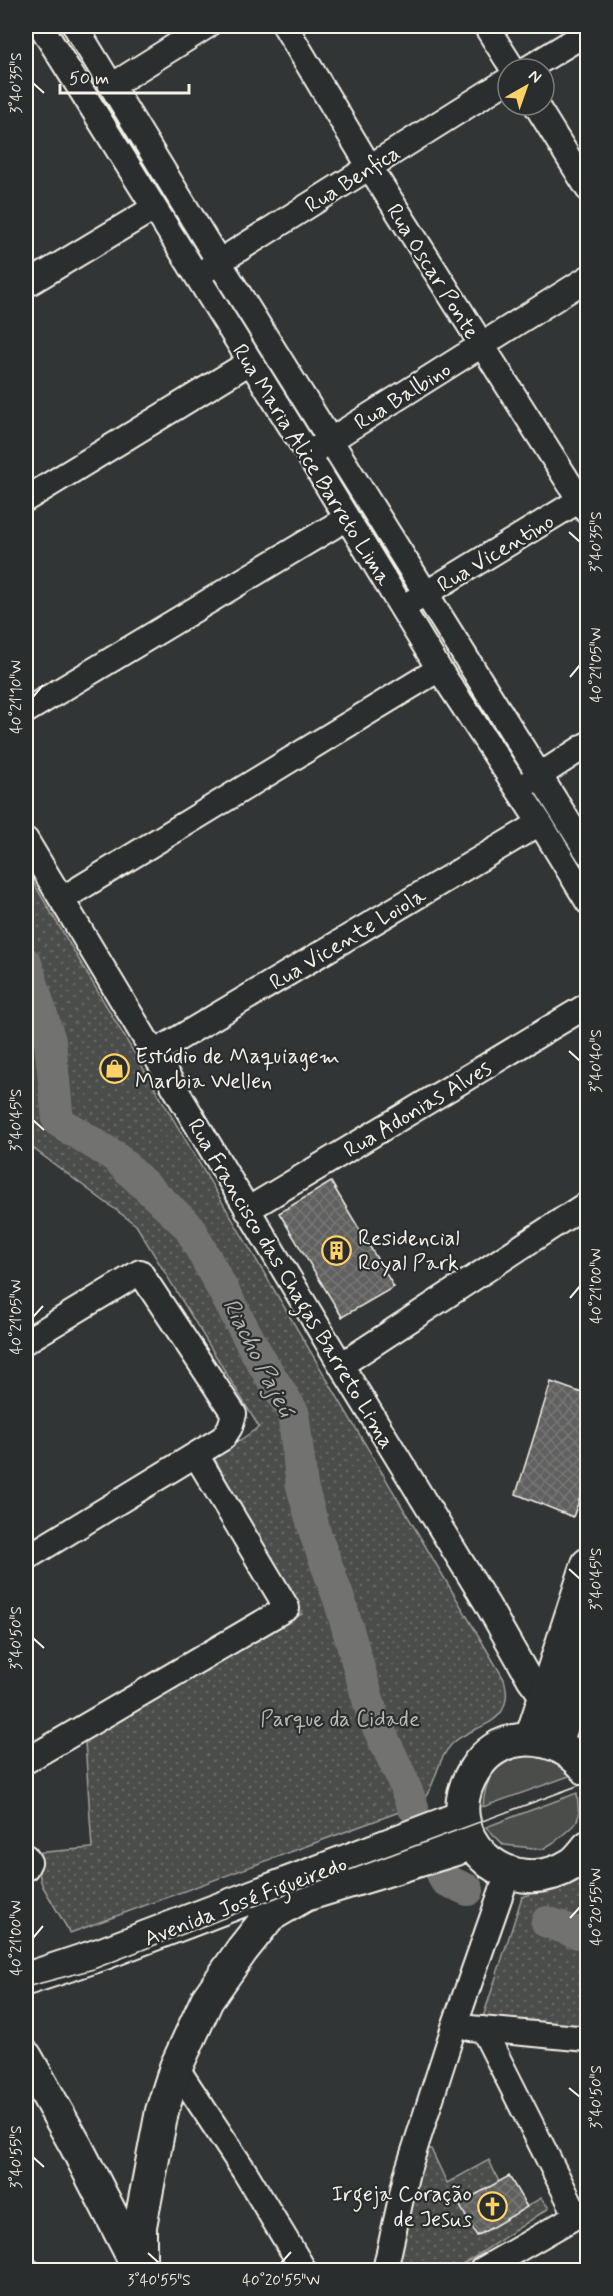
<svg xmlns="http://www.w3.org/2000/svg" width="613" height="2296" viewBox="0 0 613 2296" font-family="Mynerve,sans-serif">
<style>
.park{fill:url(#park-dots);stroke:#a09f9a;stroke-width:1.5}
.garden{fill:#4b4d4c;stroke:#a09f9a;stroke-width:1.5}
.lines{fill:none;stroke-linecap:round;stroke-linejoin:round}
.river{stroke:#727370;stroke-width:32}
.building{fill:url(#building-cross-hatch);stroke:#f4f1e8;stroke-width:1.5}
.minor-casing{stroke:#f4f1e8;stroke-width:28}
.major-casing{stroke:#f4f1e8;stroke-width:36}
.minor{stroke:#2a2d2e;stroke-width:24}
.major{stroke:#2a2d2e;stroke-width:32}
.tram{stroke:#f4f1e8;stroke-width:1.5}
.rail-casing{stroke:#f4f1e8;stroke-width:7}
.rail{stroke:#2a2d2e;stroke-width:4.5;stroke-dasharray:14;stroke-linecap:butt}
.ticks{fill:none;stroke:#f4f1e8;stroke-width:2}
.labels{text-anchor:middle;stroke-width:4.5;stroke-linejoin:round;paint-order:stroke}
.street-label{font-size:22px;fill:#f4f1e8;stroke:#2a2d2e}
.poi-label{font-size:22px;fill:#f4f1e8;stroke:#2a2d2e;text-anchor:start}
.park-label{font-size:22px;fill:#b9b8b1;stroke:#2a2d2e}
.water-label{font-size:24px;font-style:italic;fill:#b3b2ac;stroke:#2a2d2e}
.neatline{fill:none;stroke:#f4f1e8;stroke-width:2}
.ticks-label{font-size:15px;text-anchor:middle;fill:#f4f1e8}
</style>
<defs>
<pattern id="park-dots" width="8" height="8" patternUnits="userSpaceOnUse" patternTransform="scale(1.5)"><rect width="8" height="8" fill="#4b4d4c"/><path d="M2 2h.1M6 6h.1" fill="none" stroke="#666766" stroke-width="1.8" stroke-linecap="round"/></pattern>
<pattern id="building-cross-hatch" width="8" height="8" patternUnits="userSpaceOnUse" patternTransform="scale(1.5)"><rect width="8" height="8" fill="#5f605f"/><path d="M0 0l8 8M0 8l8-8" fill="none" stroke="#777776"/></pattern>
</defs>
<rect width="100%" height="100%" fill="#323535"/>
<filter id="ink" filterUnits="userSpaceOnUse"><feTurbulence type="fractalNoise" baseFrequency=".0167" numOctaves="2"/><feDisplacementMap in="SourceGraphic" scale="12" xChannelSelector="R" yChannelSelector="G"/><feConvolveMatrix kernelMatrix="1 2 1 2 8 2 1 2 1" color-interpolation-filters="sRGB"/></filter>
<g filter="url(#ink)">
<path class="park" d="M26 870 504 1679C507 1691 508 1699 502 1711 491 1728 466 1729 452 1744 435 1761 437 1789 418 1805L70 1933 42 1885 34 1853 92 1848 85 1741 302 1614 214 1458 259 1427 136 1225 26 1143Z
M587 1865V2029L483 2017 522 1897 574 1878Z
M426 2148 431 2149 447 2183 489 2160 499 2182 459 2204 477 2236 541 2198 549 2208 455 2270H391Z"/>
<path class="garden" d="M531 1753 549 1757 572 1775 483 1807C485 1772 499 1762 531 1753Z
M577 1793 579 1815 576 1823 556 1841 543 1849 504 1845 486 1827Z"/>
<g class="lines">
<path class="river" d="M26 963 50 1041 58 1121 114 1156 189 1227 261 1361 293 1412 302 1486 316 1536 340 1602 373 1717 400 1774 413 1807
M438 1864 445 1880 468 1890
M547 1922 578 1933 588 1930"/>
</g>
<path class="building" d="M331 1182 394 1287 342 1317 279 1213Z
M551 1382 588 1395V1476L573 1517 516 1494Z
M509 2176 527 2207 477 2236 459 2204Z"/>
<g class="lines">
<defs>
<path id="minor" d="M41 26 308 454 439 669 540 823 588 902
M75 26 219 262 588 853
M285 26 369 166 588 513
M486 26 513 69
M527 69 588 32
M113 85 207 26
M536 105 588 189
M206 270 508 80
M26 285 154 208
M318 448 588 278
M26 499 250 362
M412 602 588 495
M26 711 347 518
M528 783 588 744
M26 840 341 1365 487 1604 530 1680 552 1710
M62 899 439 669
M154 1053 540 823
M247 1210 588 1005
M26 1341 140 1272 234 1414 230 1427 223 1438 26 1558
M341 1365 588 1203
M26 1761 287 1608 196 1455
M26 1857 29 1862 26 1868
M470 2028 588 2039
M483 2029 576 2214
M176 2067 245 2172 304 2270
M385 2270 406 2176 454 2027 508 1873
M482 2270 588 2209"/>
<path id="major" d="M531 1739 588 1564
M556 1744 588 1647
M588 1770C570 1748 548 1737 520 1740 501 1742 485 1753 475 1769 432 1834 507 1905 572 1864 578 1860 583 1853 588 1847
M26 1979 102 1954 462 1817
M26 2057 76 2146 138 2267
M140 2270V2226L162 2111 176 2067 207 2000 242 1950 269 1916 305 1895 472 1844"/>
</defs>
<use href="#minor" class="minor-casing"/>
<use href="#major" class="major-casing"/>
<use href="#minor" class="minor"/>
<use href="#major" class="major"/>
<path class="tram" d="M26 1987 94 1969 298 1889 588 1782"/>
<defs>
<path id="rail" d="M26 2256 44 2270"/>
</defs>
<use href="#rail" class="rail-casing"/>
<use href="#rail" class="rail"/>
</g>
</g>
<path class="ticks" d="M33 83 44 93M569 532 580 542M570 677 580 665M33 697 43 685M569 1051 580 1061M33 1120 44 1130M570 1298 580 1286M33 1317 43 1306M569 1569 580 1579M33 1638 44 1648M570 1918 580 1907M33 1938 43 1926M569 2088 580 2097M33 2157 44 2167M148 2253 159 2263M281 2263 291 2252"/>
<defs>
<symbol id="shop-ring" viewBox="-11 -11 22 22"><circle r="9.5" fill="#2a2d2e" stroke="#ffd166" stroke-width="1.5"/><path d="M-5-2.5h2.3a2.7 3.5 0 0 1 5.4 0H5L5.5 6h-11ZM-1.5-2.5h3a1.5 2.3 0 0 0-3 0Z" fill="#ffd166"/></symbol>
<symbol id="building-ring" viewBox="-11 -11 22 22"><circle r="9.5" fill="#2a2d2e" stroke="#ffd166" stroke-width="1.5"/><path d="M-4-6H4V6H1V3H-1V6H-4ZM-2.5-4.3h1.7v1.8h-1.7ZM.8-4.3h1.7v1.8H.8ZM-2.5-1h1.7V.8h-1.7ZM.8-1h1.7V.8H.8Z" fill="#ffd166"/></symbol>
<symbol id="church-ring" viewBox="-11 -11 22 22"><circle r="9.5" fill="#2a2d2e" stroke="#ffd166" stroke-width="1.5"/><path d="M-1.2-6h2.4v3.5h3.3v2.4h-3.3V6h-2.4V-.1h-3.3v-2.4h3.3Z" fill="#ffd166"/></symbol>
</defs>
<g fill-rule="evenodd">
<use href="#shop-ring" x="98" y="1052" width="33" height="33"/>
<use href="#building-ring" x="320" y="1234" width="33" height="33"/>
<use href="#church-ring" x="476" y="2190" width="33" height="33"/>
</g>
<g class="labels">
<g class="street-label">
<text transform="translate(352 178) rotate(-32)" y="8">Rua Benfica</text>
<text transform="translate(434 271) rotate(58)" y="8">Rua Oscar Ponte</text>
<text transform="translate(402 395) rotate(-32)" y="8">Rua Balbino</text>
<text transform="translate(313 464) rotate(58)" y="8">Rua Maria Alice Barreto Lima</text>
<text transform="translate(495 552) rotate(-31)" y="8">Rua Vicentino</text>
<text transform="translate(347 938) rotate(-31)" y="8">Rua Vicente Loiola</text>
<text transform="translate(417 1108) rotate(-31)" y="8">Rua Adonias Alves</text>
<text transform="translate(292 1283) rotate(59)" y="8">Rua Francisco das Chagas Barreto Lima</text>
<text transform="translate(245 1900) rotate(-21)" y="8">Avenida José Figueiredo</text>
</g>
<g class="poi-label">
<text x="135" y="1063">Estúdio de Maquiagem<tspan x="135" dy="25">Marbia Wellen</tspan></text>
<text x="358" y="1245">Residencial<tspan x="358" dy="25">Royal Park</tspan></text>
<text x="472" y="2201" text-anchor="end">Irgeja Coração<tspan x="472" dy="25">de Jesus</tspan></text>
</g>
<g class="park-label">
<text x="340" y="1726">Parque da Cidade</text>
</g>
<g class="water-label">
<text transform="translate(259 1357) rotate(63)" y="8">Riacho Pajeú</text>
</g>
</g>
<rect width="613" height="2296" fill="none" stroke="#2a2d2e" stroke-width="66"/>
<g transform="translate(526 87) rotate(40)"><circle r="28" fill="#2a2d2e" stroke="#7b7b78" stroke-width="1.5"/>
<path d="M0-4.5L10 22L0 15L-10 22Z" fill="#ffd166"/>
<text y="-9" font-size="16" font-weight="bold" text-anchor="middle" fill="#f4f1e8">N</text>
</g>
<path d="M60 84v9h129v-9" fill="none" stroke="#f4f1e8" stroke-width="3"/>
<text x="69" y="84" font-size="18" fill="#f4f1e8" stroke="#2a2d2e" stroke-width="4.5" paint-order="stroke">50 m</text>
<rect x="33" y="33" width="547" height="2230" class="neatline"/>
<g class="ticks-label">
<text transform="translate(16 83) rotate(-90)" y="5">3°40'35"S</text>
<text transform="translate(596 542) rotate(-90)" y="5">3°40'35"S</text>
<text transform="translate(596 665) rotate(-90)" y="5">40°21'05"W</text>
<text transform="translate(16 697) rotate(-90)" y="5">40°21'10"W</text>
<text transform="translate(596 1061) rotate(-90)" y="5">3°40'40"S</text>
<text transform="translate(16 1120) rotate(-90)" y="5">3°40'45"S</text>
<text transform="translate(596 1286) rotate(-90)" y="5">40°21'00"W</text>
<text transform="translate(16 1317) rotate(-90)" y="5">40°21'05"W</text>
<text transform="translate(596 1579) rotate(-90)" y="5">3°40'45"S</text>
<text transform="translate(16 1638) rotate(-90)" y="5">3°40'50"S</text>
<text transform="translate(596 1907) rotate(-90)" y="5">40°20'55"W</text>
<text transform="translate(16 1938) rotate(-90)" y="5">40°21'00"W</text>
<text transform="translate(596 2097) rotate(-90)" y="5">3°40'50"S</text>
<text transform="translate(16 2157) rotate(-90)" y="5">3°40'55"S</text>
<text x="159" y="2285">3°40'55"S</text>
<text x="281" y="2285">40°20'55"W</text>
</g>
</svg>
